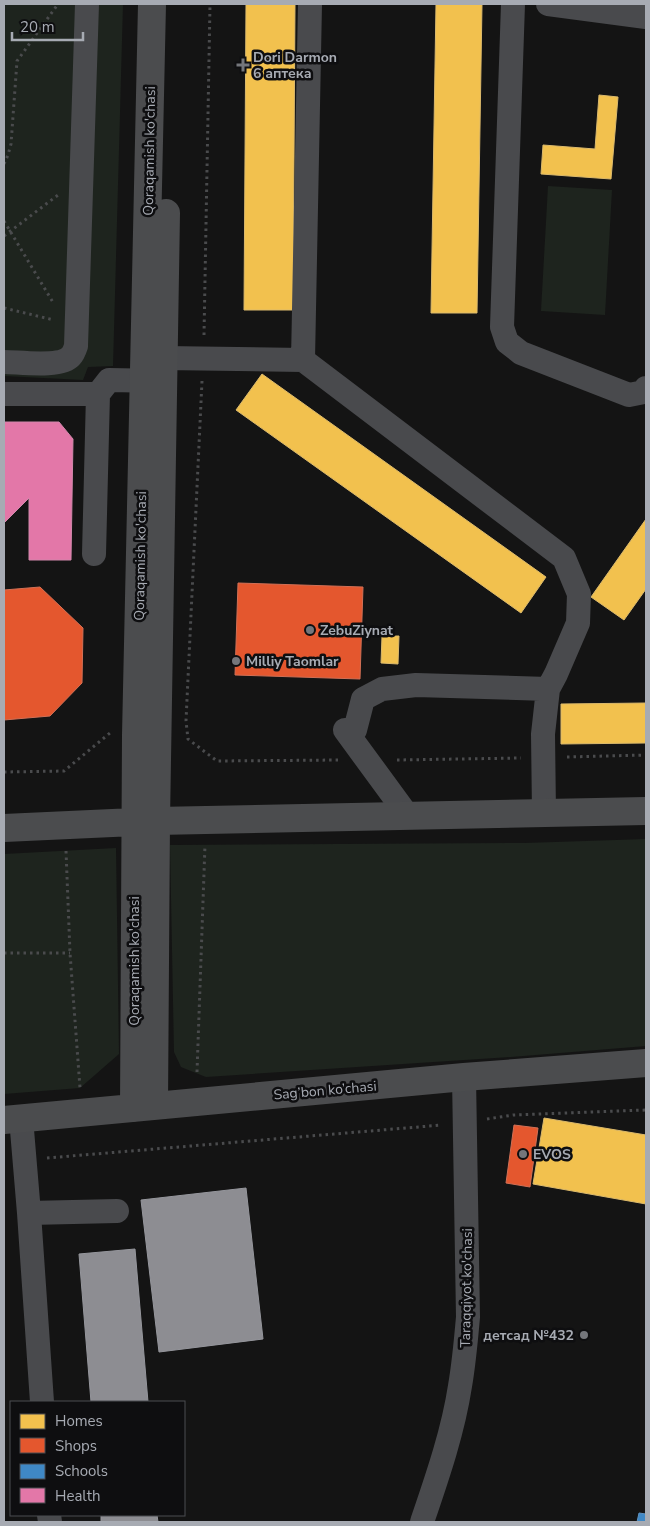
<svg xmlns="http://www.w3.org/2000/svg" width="650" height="1526" viewBox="0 0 650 1526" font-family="'Nunito Sans',sans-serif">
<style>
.green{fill:#1e241e}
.homes{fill:#f2c14e;stroke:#dcba6c}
.shops{fill:#e4572e;stroke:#d27056}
.schools{fill:#3f88c5;stroke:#5e92c0}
.health{fill:#e377a8;stroke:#d187ab}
.industry{fill:#8d8d92;stroke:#95969c}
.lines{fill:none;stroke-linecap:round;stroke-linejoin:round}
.path{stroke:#4a4b4d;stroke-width:3;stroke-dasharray:2.5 4;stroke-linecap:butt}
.minor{stroke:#494a4d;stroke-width:24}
.major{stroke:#4b4c4e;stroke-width:28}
.poi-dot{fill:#74767b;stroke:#0e0e10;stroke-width:2}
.labels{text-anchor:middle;stroke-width:5;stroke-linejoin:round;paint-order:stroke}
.poi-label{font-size:14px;font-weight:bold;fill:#a7abb3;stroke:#0e0e10;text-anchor:start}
.street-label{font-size:14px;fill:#a7abb3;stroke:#0e0e10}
</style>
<rect width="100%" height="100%" fill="#141414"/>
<path class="green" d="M4 4H123L113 366 88 367 83 380 4 376Z
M548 186 612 190 605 315 541 311Z
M646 839V1046L511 1057 206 1077 181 1067 174 1052 170 845 525 843Z
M116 848 119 1054 80 1088 4 1094V854Z"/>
<path class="homes" d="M246 4H295L293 310H244Z
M436 4H482L477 313H431Z
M599 95 618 97 611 179 541 174 543 145 595 149Z
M262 374 546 577 521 613 236 410Z
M646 519V589L624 620 591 597Z
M382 636H399L398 664 381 663Z
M646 703V743L561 744V704Z
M544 1118 646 1135V1204L533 1184Z"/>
<path class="shops" d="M238 583 363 587 360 679 235 675Z
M40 587 83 628 82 683 50 716 4 720V590Z
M514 1125 538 1128 530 1187 506 1183Z"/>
<path class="schools" d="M639 1513 646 1514V1522H637Z"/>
<path class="health" d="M4 422H59L73 439 71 560H29V498L4 523Z"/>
<path class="industry" d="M246 1188 263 1339 159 1352 141 1200Z
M135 1249 148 1402H91L79 1254Z
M101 1515H157L158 1522H101Z"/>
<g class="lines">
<path class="path" d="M4 164 8 155 11 144 17 61 58 4
M4 221 54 304
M4 236 58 195
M4 308 54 320
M204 335 210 4
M202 381 186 721 188 739 217 761 338 760
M567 757 646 755
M397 760 521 758
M4 772 64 771 110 733
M66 851 70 953 80 1088
M4 953H70
M197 1072 205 845
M487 1119 513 1115 646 1110
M47 1158 442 1125"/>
<path class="minor" d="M310 4 303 360 564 558 579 594 578 623 556 674 548 689 543 734 544 813
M513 4 502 327 507 342 521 353 629 395 644 392 646 388
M548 4 646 17
M164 358 303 360
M4 362C19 362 61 368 71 356 73 354 75 349 76 346L87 4
M4 394H98
M94 554 98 394 109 380 163 381
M345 730 408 816
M355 730 363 699 382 689 416 685 548 689
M21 1118 29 1213 42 1402
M29 1213 117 1211
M49 1515 50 1522
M422 1522C437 1478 453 1432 460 1386 464 1363 466 1340 468 1317L464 1077"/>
<path class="major" d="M4 828 156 821 646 811
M154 1106 156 821 166 213
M134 1108 136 735 152 4
M4 1120 464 1077 646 1063"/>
</g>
<g class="poi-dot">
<path d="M240.5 57.5h5v5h5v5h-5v5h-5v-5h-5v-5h5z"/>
<circle cx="310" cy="630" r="5"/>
<circle cx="236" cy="661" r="5"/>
<circle cx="523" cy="1154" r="5"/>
<circle cx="584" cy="1335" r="5"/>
</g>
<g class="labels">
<g class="poi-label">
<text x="253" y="62">Dori Darmon<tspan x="253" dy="16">6 аптека</tspan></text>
<text x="320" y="635">ZebuZiynat</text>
<text x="246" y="666">Milliy Taomlar</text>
<text x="533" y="1159">EVOS</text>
<text x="574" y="1340" text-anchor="end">детсад №432</text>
</g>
<g class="street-label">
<text transform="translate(149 151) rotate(-89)" y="5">Qoraqamish ko'chasi</text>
<text transform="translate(140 556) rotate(-89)" y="5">Qoraqamish ko'chasi</text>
<text transform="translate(134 961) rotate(-90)" y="5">Qoraqamish ko'chasi</text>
<text transform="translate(325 1090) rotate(-5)" y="5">Sag’bon ko’chasi</text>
<text transform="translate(466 1288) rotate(-89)" y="5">Taraqqiyot ko'chasi</text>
</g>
</g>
<rect width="650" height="1526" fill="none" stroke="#a7abb3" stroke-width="10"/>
<rect x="10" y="1401" width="175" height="115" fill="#0e0e10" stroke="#4b4d51"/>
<rect x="20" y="1414" width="25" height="15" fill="#f2c14e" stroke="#4b4d51"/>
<text x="55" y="1426" font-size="15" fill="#a7abb3">Homes</text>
<rect x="20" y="1438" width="25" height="15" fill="#e4572e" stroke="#4b4d51"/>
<text x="55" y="1451" font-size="15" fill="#a7abb3">Shops</text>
<rect x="20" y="1464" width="25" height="15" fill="#3f88c5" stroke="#4b4d51"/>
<text x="55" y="1476" font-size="15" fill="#a7abb3">Schools</text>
<rect x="20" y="1488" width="25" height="15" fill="#e377a8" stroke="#4b4d51"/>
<text x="55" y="1501" font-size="15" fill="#a7abb3">Health</text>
<path d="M12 32v8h71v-8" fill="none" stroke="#a7abb3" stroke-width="2.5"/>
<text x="20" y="32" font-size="15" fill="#a7abb3" stroke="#0e0e10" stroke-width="4" paint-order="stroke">20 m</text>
</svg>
